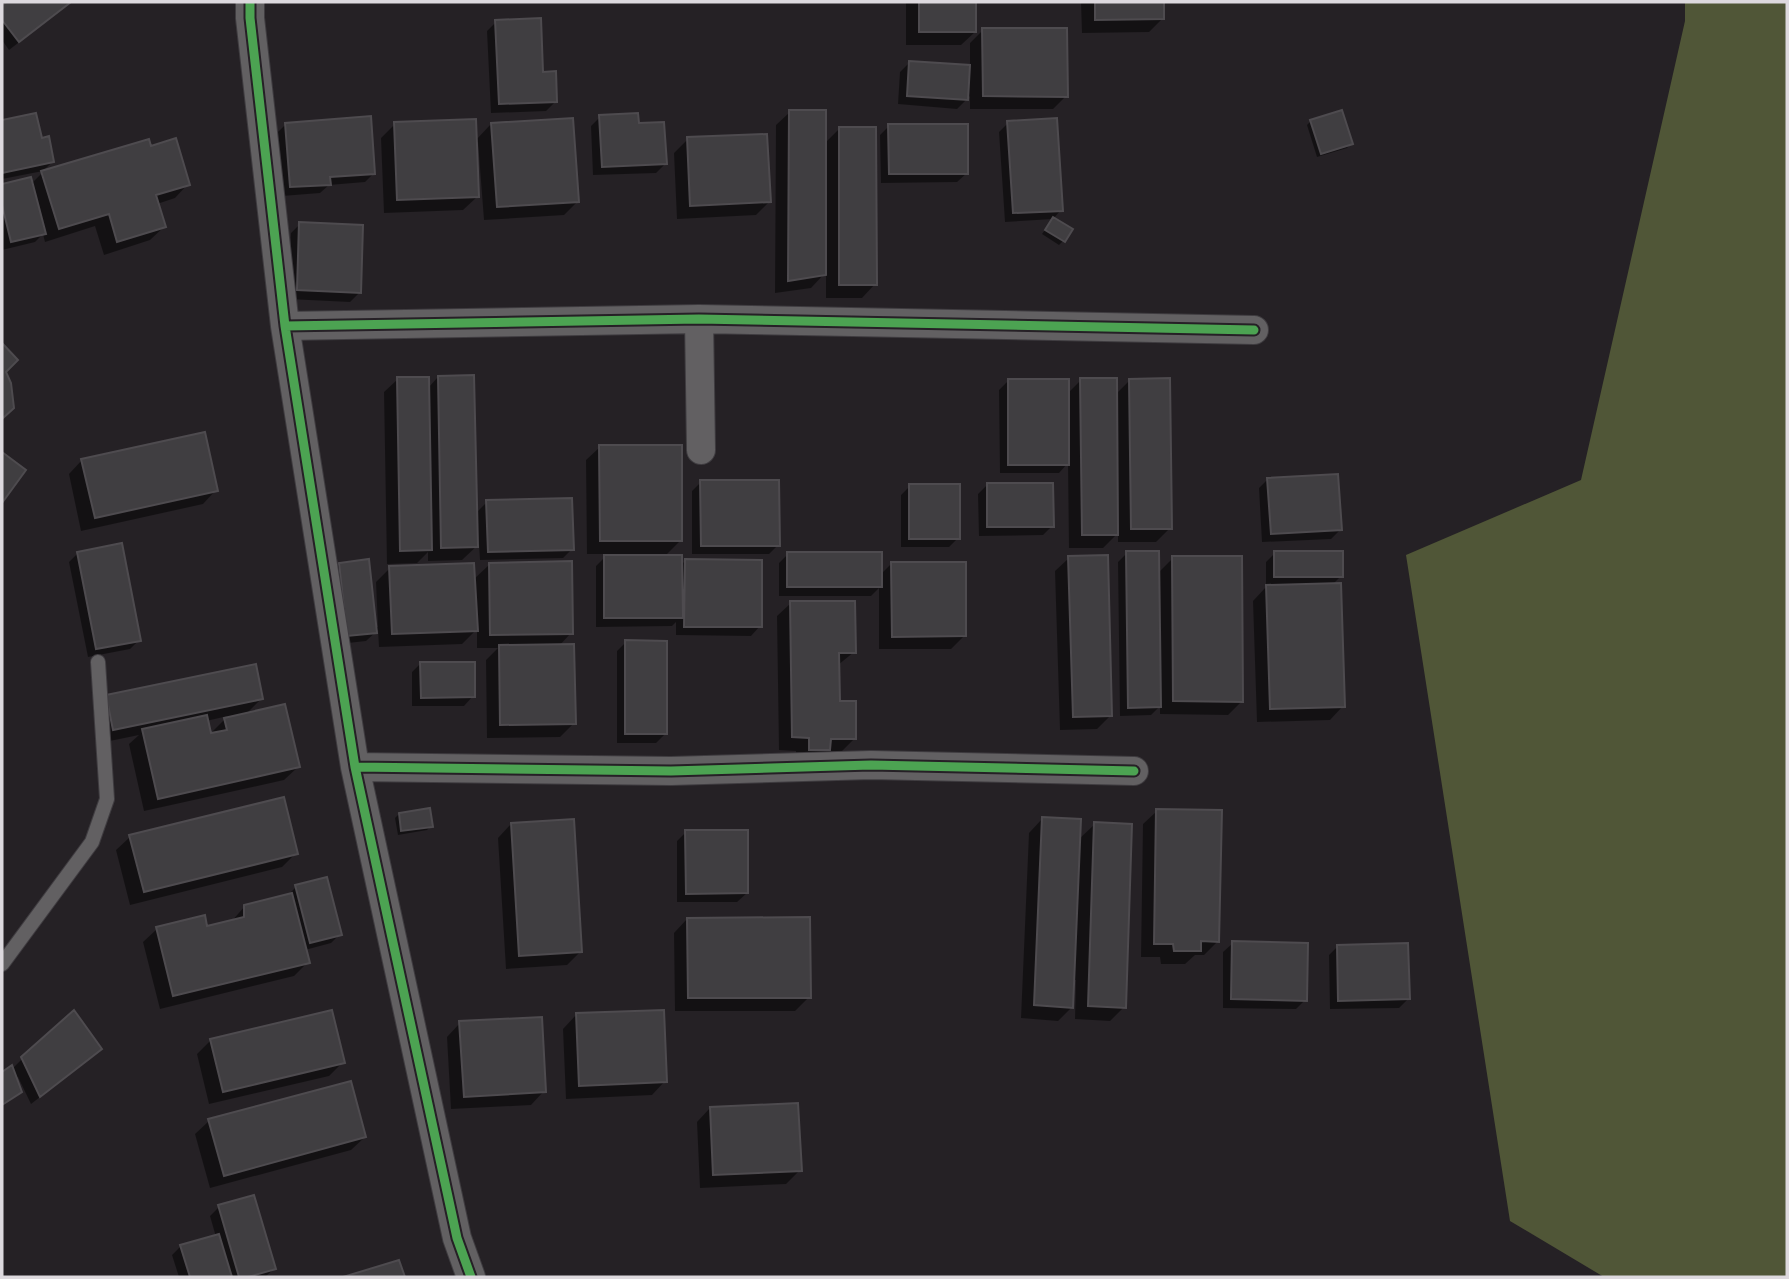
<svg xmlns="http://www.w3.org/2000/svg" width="1789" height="1279" viewBox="0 0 1789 1279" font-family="Arial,sans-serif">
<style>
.forest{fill:#505637}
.shadow{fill:#0007;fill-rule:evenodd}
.building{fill:#403e41;stroke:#4e4b4f;stroke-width:2}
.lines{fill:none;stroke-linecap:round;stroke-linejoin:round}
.lane-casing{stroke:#3f3c40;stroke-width:16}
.street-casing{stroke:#3f3c40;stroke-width:30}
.lane{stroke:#626062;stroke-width:14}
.street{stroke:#626062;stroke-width:28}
.cycleway-casing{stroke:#262026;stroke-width:13}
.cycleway{stroke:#4ca352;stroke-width:9}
</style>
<rect width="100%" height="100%" fill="#252125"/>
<path class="forest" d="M1685 2H1787V1277H1604L1510 1221 1406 555 1581 480 1685 21Z"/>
<path class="shadow" d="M9 2H71L9 50 2 40V8Z
M906 2H975V32L961 45H906Z
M1081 2H1162V19L1149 32 1082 33Z
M496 22 542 74 555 102 546 111 491 113 487 31Z
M983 30 1066 96 1053 109H970V96L957 109 898 104 900 72 909 63 970 67V43Z
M790 112 824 144 839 129 875 284 862 298H826V272L811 288 775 293 776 125Z
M35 115 40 140 52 162 43 171 2 179V122Z
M600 117 637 125 665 164 656 173 593 175 591 126Z
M1311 121 1351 144 1347 148 1317 157 1307 125Z
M1008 123 1061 210 1053 219 1005 222 999 132Z
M286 124 374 173 365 182 329 185 320 193 282 196 277 133Z
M395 124 475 141 491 124 578 201 564 215 484 220 478 142 475 143 477 197 463 210 384 213 381 138Z
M889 126 967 173 957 182 881 183 880 135Z
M688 139 769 202 756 215 677 219 674 153Z
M149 148 188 184 175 198 157 204 164 227 150 240 104 255 95 226 45 242 43 234 35 242 2 250V186L30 179 31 184 42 173Z
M1053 219 1063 241 1059 245 1042 234Z
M300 224 359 293 350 302 288 299 291 233Z
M438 377 475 514 487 502 572 549 563 558 480 560 479 544 462 560 428 561V552L417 563 387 564 384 392 398 379 428 388Z
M1081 380 1115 395 1130 380 1170 528 1156 542H1118V533L1103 548H1069L1068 463 1059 473H1000L999 390 1008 381 1067 394Z
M600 447 681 540 664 557 680 566 685 561 760 626 751 636 676 635V622L672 626 596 627V566L608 554H587L586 460Z
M82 460 216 490 203 504 81 531 69 474Z
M1268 479 1340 530 1331 539 1262 542 1259 488Z
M701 482 778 545 769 554H692V491Z
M987 485 1052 526 1043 535 979 536 978 494Z
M910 486 958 538 949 547H901V495Z
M78 553 139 640 130 649 88 657 69 562Z
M1127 553 1158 573 1173 558 1242 701 1228 715 1160 714V706L1151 715 1120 716 1118 562Z
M1275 553 1341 576 1332 585 1343 706 1330 720 1257 722 1253 601 1266 587V562Z
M788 554 880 575 892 563 964 636 951 649H879V588L871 596H779V563Z
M1069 558 1110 716 1097 729 1060 730 1055 571Z
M340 564 375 627H378L376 582 390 568 473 580 490 564 571 633 559 646 574 723 560 737 487 738 486 660 498 648H477V629L462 644 379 647 378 630 366 641 339 644 331 573Z
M791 603 854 652 838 665V703L855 738 841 752H826L815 763H796V751L779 750 777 616Z
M626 642 665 734 656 743H617V651Z
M421 663 473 696 464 706H412V672Z
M107 696 261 699 244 716 298 767 284 780 144 811 129 744 139 735 100 743 93 710ZM228 716 209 735 206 721Z
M1157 811 1218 941 1204 955H1195L1185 964H1161L1160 957H1141L1143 824Z
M399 814 431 826 427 830 398 835 395 818Z
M1042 819 1079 839 1095 824 1124 1007 1110 1021 1075 1019 1076 980H1073L1072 1007 1058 1021 1021 1018 1029 833Z
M511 824 581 951 567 965 506 969 498 838Z
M686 832 747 893 737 902H677V841Z
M130 837 296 853 282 867 130 905 116 850Z
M296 887 340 934 331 943 305 950 308 962 294 976 160 1009 143 942 157 929 206 928 231 922 245 906 287 896Z
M687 919 809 997 795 1011H675L674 933Z
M1233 943 1305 1000 1296 1009 1223 1008V952Z
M1338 946 1408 999 1399 1008 1330 1009 1329 955Z
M576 1015 665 1081 652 1095 566 1099 563 1029Z
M460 1023 544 1091 531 1105 451 1109 447 1037Z
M211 1040 343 1062 329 1076 209 1104 197 1054Z
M90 1058 31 1104 18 1077 15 1078 16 1095 2 1104V1074L11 1068 12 1069 22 1059Z
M710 1108 800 1170 786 1184 700 1188 697 1122Z
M209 1121 365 1137 351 1150 210 1188 195 1134Z
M219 1207 274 1269 265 1277H179L172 1255 181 1246 216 1237 210 1216Z"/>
<path class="building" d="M7 2H71L19 42 2 20V5Z
M919 2H976V32H919Z
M1095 2H1164V19L1095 20Z
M541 18 543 72 556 71 557 102 499 104 495 20Z
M982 28H1067L1068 97 983 96Z
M909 61 970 65 968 100 907 96Z
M789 110H826V275L788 281Z
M1342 110 1353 144 1321 154 1310 120Z
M36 113 42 138 49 136 54 162 2 173V120Z
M638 113 639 123 664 122 667 164 602 167 599 115Z
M371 116 375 174 330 177 331 185 290 187 285 123Z
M573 118 579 202 497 207 491 123Z
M1057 118 1063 211 1013 213 1007 121Z
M476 119 479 197 397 200 394 122Z
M888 124H968V174H889Z
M839 127H876L877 285H839Z
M767 134 771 202 690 206 687 137Z
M176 138 190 185 156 195 166 227 117 242 109 214 59 229 41 171 149 139 151 146Z
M31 177 46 234 11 242 2 205V184Z
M1053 217 1073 229 1065 242 1045 230Z
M299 222 363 225 361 293 297 290Z
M2 343 18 360 6 372 11 383 14 408 2 419Z
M474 375 478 547 441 548 438 376Z
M397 377H429L432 550 400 551Z
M1080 378H1117L1118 535H1082Z
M1170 378 1172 529H1131L1129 379Z
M1008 379H1069V465H1008Z
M205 432 218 491 95 518 81 459Z
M599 445H682V541H600Z
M2 452 26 470 2 503Z
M1338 474 1342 530 1271 534 1267 478Z
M700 480H779L780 546H701Z
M987 483H1053L1054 527H987Z
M909 484H960V539H909Z
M572 498 574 550 488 552 486 500Z
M122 543 141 641 96 649 77 552Z
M1126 551H1159L1161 707 1128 708Z
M1274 551H1343V577H1274Z
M787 552H882V587H787Z
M604 555H682L683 618H604Z
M1108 555 1112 716 1073 717 1068 556Z
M1172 556H1242L1243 702 1173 701Z
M369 559 377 633 347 636 339 563Z
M685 559 762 560V627H684Z
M572 561 573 634 490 635 489 563Z
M891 562H966V636L892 637Z
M474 563 478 631 392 634 389 566Z
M1341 583 1345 707 1270 709 1266 585Z
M790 601H855L856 653H839L840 701H856V739H831L830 750H809V738L792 737Z
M625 640 667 641V734H625Z
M574 644 576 724 500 725 499 645Z
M420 662H475V697L421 698Z
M256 664 263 699 113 730 106 695Z
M285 704 300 767 158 799 142 729 207 715 211 733 227 730 224 718Z
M284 797 298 854 144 892 129 835Z
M430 808 433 827 401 831 399 813Z
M1156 809 1222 810 1219 942 1201 941V951H1174L1173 944H1154Z
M1042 817 1081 819 1073 1008 1034 1005Z
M574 819 582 952 519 956 511 823Z
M1094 822 1132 824 1126 1008 1088 1006Z
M685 830H748V893L686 894Z
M327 877 342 935 310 943 295 885Z
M292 893 310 963 173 996 156 927 205 915 207 926 244 917V905Z
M810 917 811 998H688L687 918Z
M1232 941 1308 943 1307 1001 1231 999Z
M1408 943 1410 999 1338 1001 1337 945Z
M74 1010 102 1049 40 1097 21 1057Z
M332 1010 345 1063 223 1092 210 1039Z
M664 1010 667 1082 579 1086 576 1013Z
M542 1017 546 1092 464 1097 459 1021Z
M12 1065 22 1092 2 1105V1072Z
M351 1081 366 1137 224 1176 208 1119Z
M798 1103 802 1171 713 1175 710 1107Z
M254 1195 276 1269 248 1277H239L218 1205Z
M219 1234 232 1277H190L180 1245Z
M399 1260 405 1277H343Z"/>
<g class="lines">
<defs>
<path id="lane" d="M2 964 92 842 107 799 98 662"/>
<path id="street" d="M250 2V18L285 326 355 767 457 1238 471 1277
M699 319 701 450
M285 326 699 319 1254 330
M355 767 671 771 871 765 1134 771"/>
</defs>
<use href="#lane" class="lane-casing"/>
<use href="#street" class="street-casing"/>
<use href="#lane" class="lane"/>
<use href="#street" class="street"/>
<defs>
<path id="cycleway" d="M250 2V18L285 326 355 767 457 1238 471 1277
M285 326 699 319 1254 330
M355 767 671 771 871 765 1134 771"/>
</defs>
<use href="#cycleway" class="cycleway-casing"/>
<use href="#cycleway" class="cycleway"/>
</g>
<rect width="1789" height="1279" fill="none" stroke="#ddd9de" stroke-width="7"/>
</svg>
